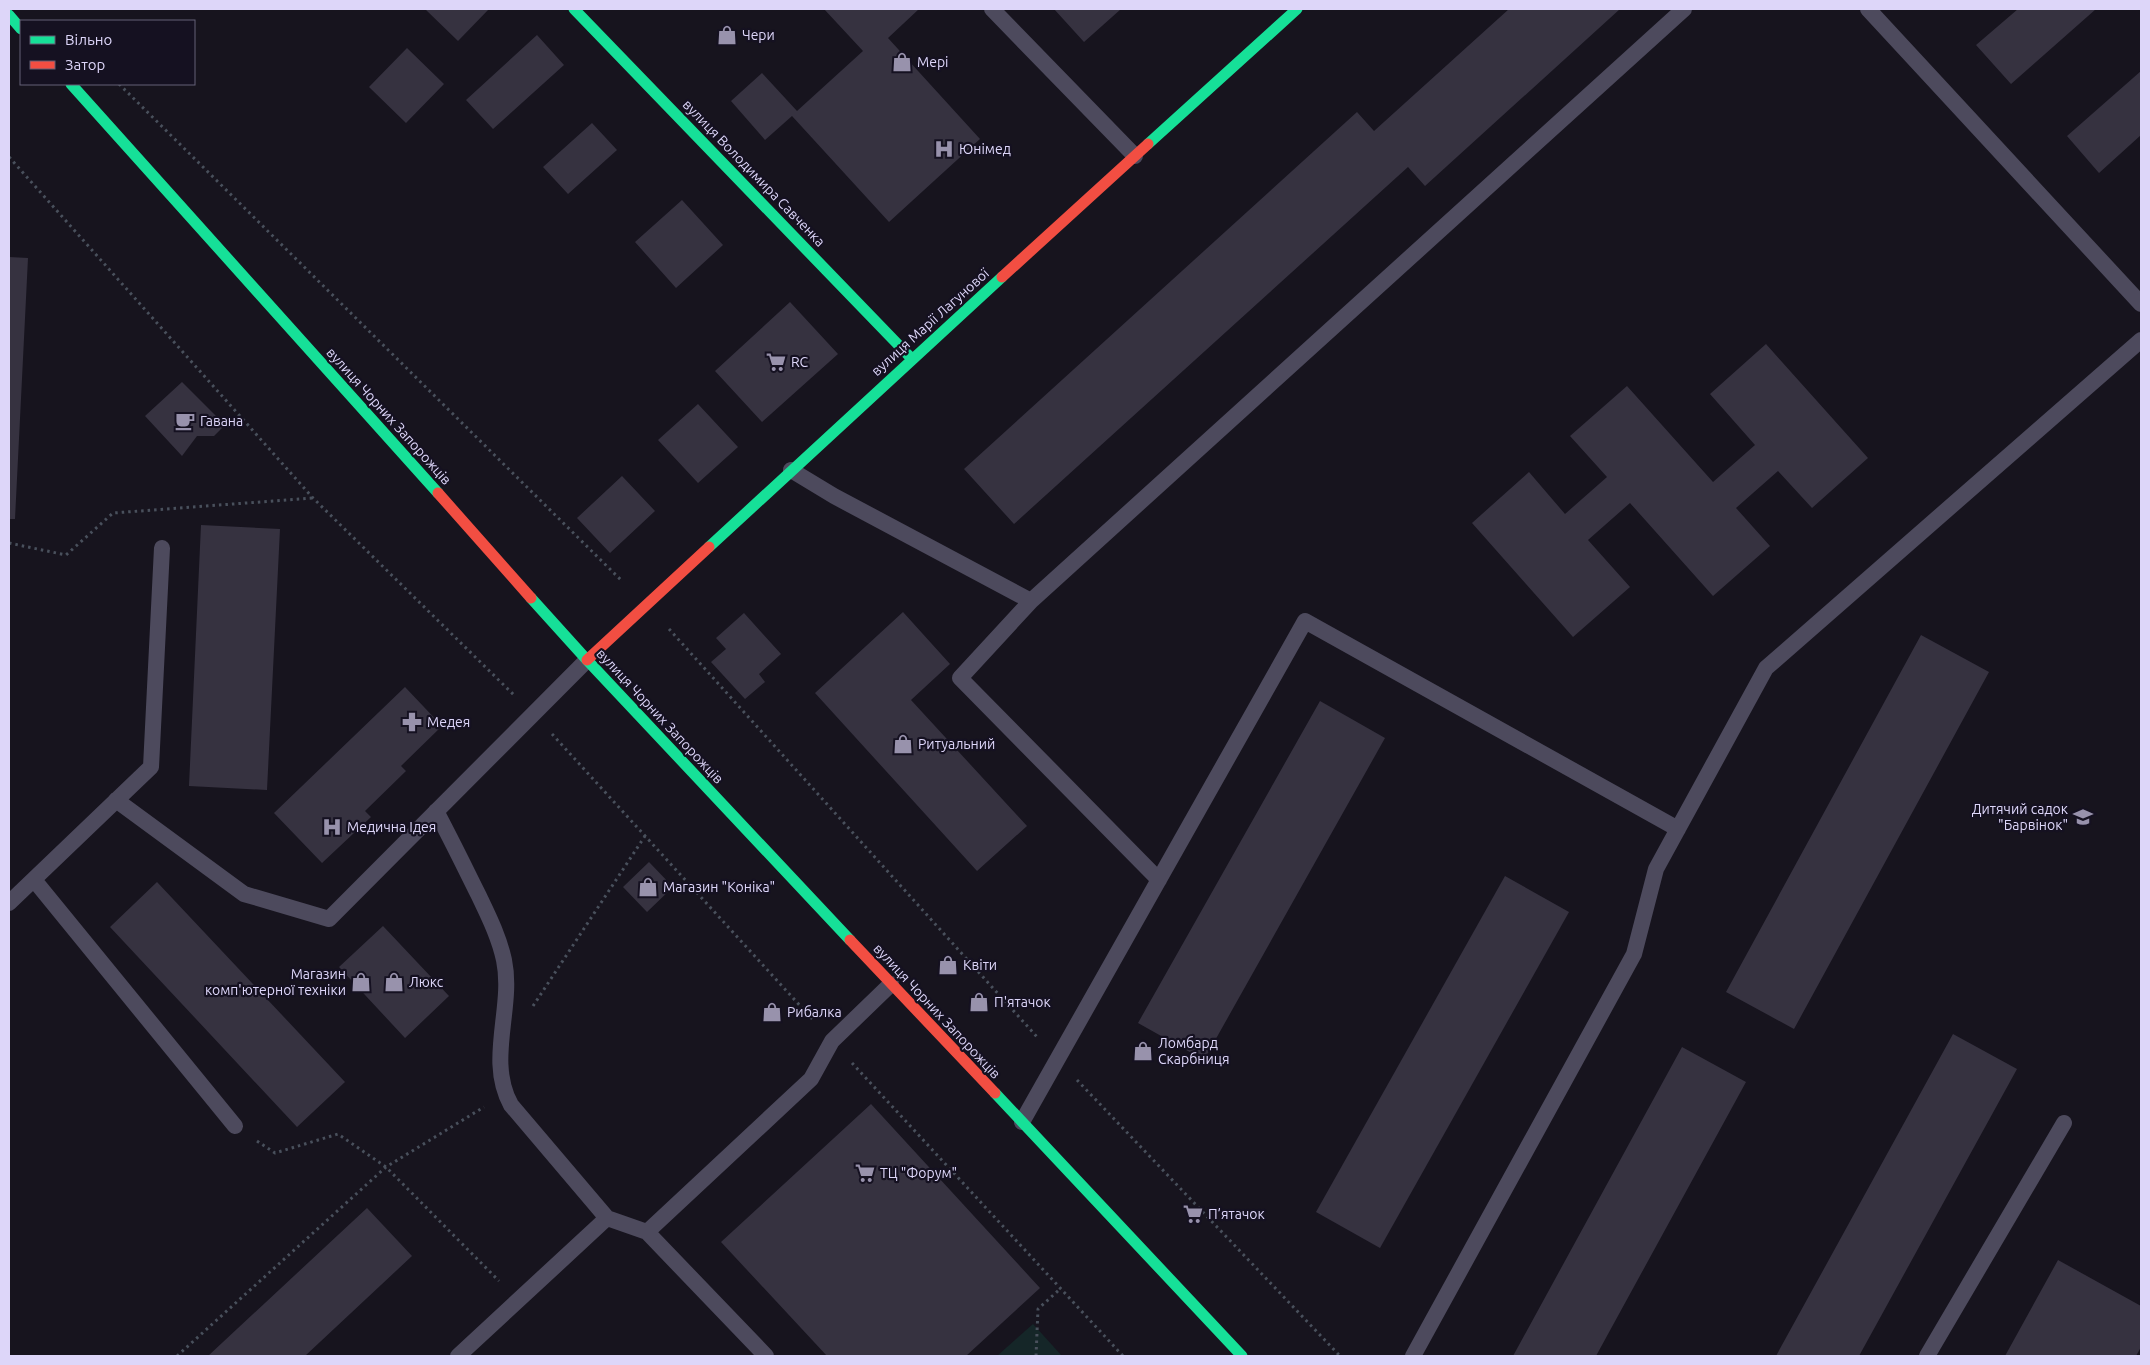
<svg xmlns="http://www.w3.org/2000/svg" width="2150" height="1365" viewBox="0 0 2150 1365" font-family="Ubuntu,sans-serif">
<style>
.green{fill:#152628}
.building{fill:#363240}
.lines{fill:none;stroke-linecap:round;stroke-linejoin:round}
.path{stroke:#49505c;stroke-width:3;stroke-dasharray:2.5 4;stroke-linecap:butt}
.lane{stroke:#4d4a5d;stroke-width:16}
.fast{stroke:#16e098;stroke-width:11}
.jam{stroke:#f24e42;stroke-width:11}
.labels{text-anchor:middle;stroke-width:4.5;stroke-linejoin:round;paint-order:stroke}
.poi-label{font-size:14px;fill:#ddd6f9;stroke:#151121;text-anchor:start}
.street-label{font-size:14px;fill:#ddd6f9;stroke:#151121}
</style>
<rect width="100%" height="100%" fill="#17141e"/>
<path class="green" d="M1033 1324 1062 1356H997Z"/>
<path class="building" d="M425 9H489L458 41Z
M824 9H919L888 38 980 139 889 222 792 116 765 140 731 101 762 73 797 111 863 51Z
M1054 9H1121L1084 42Z
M1509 9H1620L1425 186 1408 167 1014 524 964 469 1357 112 1374 131Z
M2018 9H2096L2011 84 1976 45Z
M537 35 564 65 493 129 466 100Z
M407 48 444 84 406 123 369 87Z
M2141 71V135L2099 173 2067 136Z
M592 123 617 150 568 194 543 167Z
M682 200 723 245 676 288 635 242Z
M9 257 28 258 15 519H9Z
M790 302 838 354 762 422 715 371Z
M1766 344 1868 458 1812 508 1778 471 1736 508 1770 546 1713 596 1630 503 1588 540 1630 587 1573 637 1472 523 1529 472 1565 514 1607 477 1570 436 1627 386 1713 482 1755 445 1710 394Z
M182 382 225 425 214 436H197L182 456 145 416Z
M698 404 738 447 698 483 658 440Z
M622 476 655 511 610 553 577 518Z
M201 525 280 529 267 790 189 786Z
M903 612 950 664 911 700 1027 826 977 871 815 693Z
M744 613 781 654 759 674 765 682 745 699 711 662 726 649 716 638Z
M1921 635 1989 672 1794 1029 1726 992Z
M405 687 442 726 401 766 406 771 365 811 371 817 322 863 274 813Z
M1320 701 1385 738 1204 1060 1138 1023Z
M649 862 673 887 647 912 623 887Z
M1505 876 1569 912 1380 1248 1316 1212Z
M157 882 345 1082 297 1127 110 927Z
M383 926 449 996 405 1038 339 967Z
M1953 1034 2017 1069 1859 1356H1776Z
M1682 1047 1746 1082 1596 1356H1513Z
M871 1104 1040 1288 966 1356H827L721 1242Z
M367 1208 412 1256 305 1356H208Z
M2058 1260 2141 1306V1347L2136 1356H2005Z"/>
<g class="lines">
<path class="path" d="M119 84 623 582
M9 157 313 498 515 696
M9 543 66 555 113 513 313 498
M669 629 1038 1038
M552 734 814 1021
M533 1006 645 836
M852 1063 1123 1356
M1077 1080 1340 1356
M257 1141 275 1153 338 1134 386 1167 499 1281
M177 1356 386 1167 484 1107
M1036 1356 1038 1309 1060 1289"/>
<path class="lane" d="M992 9 1135 156
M1868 9 2141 304
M791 470 834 496 1031 601
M116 800 244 894 329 919 587 660
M436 811C451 839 465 868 479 896 489 917 499 937 504 960 514 1008 486 1060 511 1105L607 1218 647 1232 766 1356
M1159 880 960 678 1031 601 1684 9
M35 881 235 1126
M9 903 151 767 162 548
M1022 1122 1305 621 1678 829
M647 1232 811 1079 832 1041 891 984
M458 1356 607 1218
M1413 1356 1634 954 1656 869 1766 668 2141 340
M1927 1356 2064 1123"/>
<path class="fast" d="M574 9 912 359
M9 15 21 29
M71 84 438 493
M1148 144 1297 9
M709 547 1002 277
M531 598 587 660 850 940
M995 1093 1242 1356"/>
<path class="jam" d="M1002 277 1148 144
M438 493 531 598
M587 660 709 547
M850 940 995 1093"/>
</g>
<defs>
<symbol id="shop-bare" viewBox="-9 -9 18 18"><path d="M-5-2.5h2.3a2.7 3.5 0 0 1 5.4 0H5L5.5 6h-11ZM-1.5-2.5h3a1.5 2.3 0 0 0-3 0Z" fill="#9892ac" stroke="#151121" stroke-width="2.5" paint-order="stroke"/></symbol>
<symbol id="hospital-bare" viewBox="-9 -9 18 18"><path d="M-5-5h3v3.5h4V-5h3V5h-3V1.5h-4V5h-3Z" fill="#9892ac" stroke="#151121" stroke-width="2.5" paint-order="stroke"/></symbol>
<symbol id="supermarket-bare" viewBox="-9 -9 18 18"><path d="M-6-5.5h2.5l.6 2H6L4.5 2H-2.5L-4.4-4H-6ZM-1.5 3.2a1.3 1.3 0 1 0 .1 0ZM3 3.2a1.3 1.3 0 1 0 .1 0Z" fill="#9892ac" stroke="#151121" stroke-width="2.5" paint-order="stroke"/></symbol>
<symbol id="cafe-bare" viewBox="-9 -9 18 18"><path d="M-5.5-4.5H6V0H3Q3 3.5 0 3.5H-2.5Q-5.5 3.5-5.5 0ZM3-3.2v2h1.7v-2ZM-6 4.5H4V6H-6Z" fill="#9892ac" stroke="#151121" stroke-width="2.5" paint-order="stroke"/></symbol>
<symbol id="pharmacy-bare" viewBox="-9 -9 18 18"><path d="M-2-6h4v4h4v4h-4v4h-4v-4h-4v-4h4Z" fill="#9892ac" stroke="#151121" stroke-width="2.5" paint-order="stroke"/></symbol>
<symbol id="school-bare" viewBox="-9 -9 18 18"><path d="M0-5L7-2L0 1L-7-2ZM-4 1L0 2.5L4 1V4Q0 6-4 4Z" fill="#9892ac" stroke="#151121" stroke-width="2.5" paint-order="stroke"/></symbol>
</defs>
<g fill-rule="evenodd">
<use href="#shop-bare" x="713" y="21" width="28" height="28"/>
<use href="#shop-bare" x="888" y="48" width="28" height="28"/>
<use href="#hospital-bare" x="930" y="135" width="28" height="28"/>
<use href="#supermarket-bare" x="762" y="348" width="28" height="28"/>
<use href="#cafe-bare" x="171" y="407" width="28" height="28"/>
<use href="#pharmacy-bare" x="398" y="708" width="28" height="28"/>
<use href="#shop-bare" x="889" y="730" width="28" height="28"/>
<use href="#school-bare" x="2069" y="803" width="28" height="28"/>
<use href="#hospital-bare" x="318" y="813" width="28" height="28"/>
<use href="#shop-bare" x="634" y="873" width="28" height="28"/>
<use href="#shop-bare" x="934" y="951" width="28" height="28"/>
<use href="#shop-bare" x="347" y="968" width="28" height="28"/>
<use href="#shop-bare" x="380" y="968" width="28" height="28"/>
<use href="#shop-bare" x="965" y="988" width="28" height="28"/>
<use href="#shop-bare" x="758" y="998" width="28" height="28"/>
<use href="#shop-bare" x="1129" y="1037" width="28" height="28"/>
<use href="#supermarket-bare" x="851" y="1159" width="28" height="28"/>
<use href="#supermarket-bare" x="1179" y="1200" width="28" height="28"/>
</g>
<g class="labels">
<g class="poi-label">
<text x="742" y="40">Чери</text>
<text x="917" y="67">Мері</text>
<text x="959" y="154">Юнімед</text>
<text x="791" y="367">RC</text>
<text x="200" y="426">Гавана</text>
<text x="427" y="727">Медея</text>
<text x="918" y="749">Ритуальний</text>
<text x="2068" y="814" text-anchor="end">Дитячий садок<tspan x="2068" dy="16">"Барвінок"</tspan></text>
<text x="347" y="832">Медична Ідея</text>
<text x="663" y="892">Магазин "Коніка"</text>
<text x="963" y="970">Квіти</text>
<text x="346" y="979" text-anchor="end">Магазин<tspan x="346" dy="16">комп'ютерної техніки</tspan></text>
<text x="409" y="987">Люкс</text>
<text x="994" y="1007">П'ятачок</text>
<text x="787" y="1017">Рибалка</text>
<text x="1158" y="1048">Ломбард<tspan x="1158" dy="16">Скарбниця</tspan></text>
<text x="880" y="1178">ТЦ "Форум"</text>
<text x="1208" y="1219">П’ятачок</text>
</g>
<g class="street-label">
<text transform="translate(754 173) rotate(46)" y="5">вулиця Володимира Савченка</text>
<text transform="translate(930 322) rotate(-42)" y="5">вулиця Марії Лагунової</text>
<text transform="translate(389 416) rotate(48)" y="5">вулиця Чорних Запорожців</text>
<text transform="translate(660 716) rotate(47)" y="5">вулиця Чорних Запорожців</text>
<text transform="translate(937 1011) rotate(47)" y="5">вулиця Чорних Запорожців</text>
</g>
</g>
<rect width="2150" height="1365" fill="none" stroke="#ddd6f9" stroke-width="20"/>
<rect x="20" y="20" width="175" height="65" fill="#151121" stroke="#656077"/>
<rect x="30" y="36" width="25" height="8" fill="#16e098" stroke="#656077"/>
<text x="65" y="45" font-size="15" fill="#ddd6f9">Вільно</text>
<rect x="30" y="61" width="25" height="8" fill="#f24e42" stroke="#656077"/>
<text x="65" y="70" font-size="15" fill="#ddd6f9">Затор</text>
</svg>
